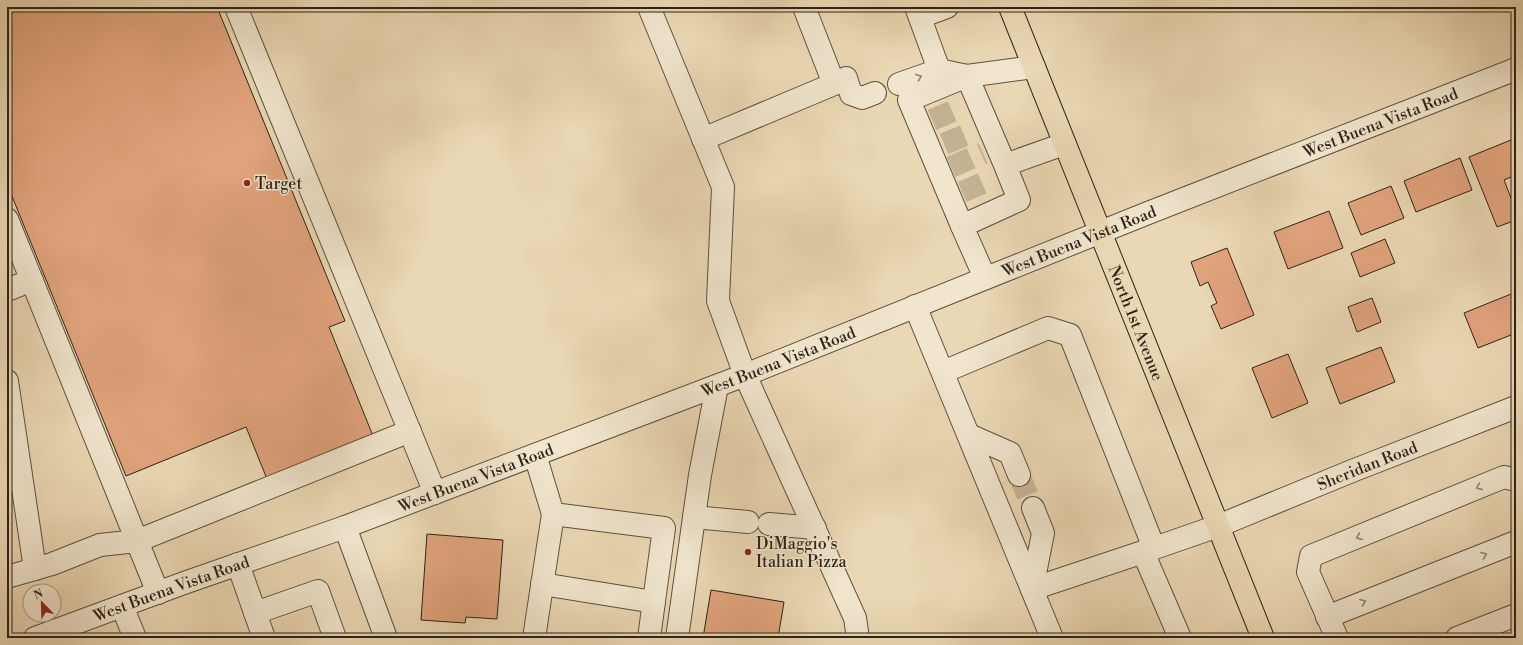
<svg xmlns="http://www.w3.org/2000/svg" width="1523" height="645" viewBox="0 0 1523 645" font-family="'Libre Bodoni',serif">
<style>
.building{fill:#e1a37c;stroke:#2c2318}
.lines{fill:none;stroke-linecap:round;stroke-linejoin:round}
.minor-tunnel{stroke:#c4b394;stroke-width:22;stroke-dasharray:22 11;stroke-linecap:butt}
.minor-casing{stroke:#5c503f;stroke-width:24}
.major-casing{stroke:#2c2318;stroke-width:24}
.minor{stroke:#f1e5ce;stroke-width:22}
.major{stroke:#ead7b3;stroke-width:22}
.oneway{stroke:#8e8473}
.poi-dot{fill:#8f2418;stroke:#f1e5ce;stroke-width:1.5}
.labels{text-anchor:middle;stroke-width:3;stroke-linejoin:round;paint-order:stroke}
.street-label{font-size:16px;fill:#2c2318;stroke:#f1e5ce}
.poi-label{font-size:16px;fill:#2c2318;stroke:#f1e5ce;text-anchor:start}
</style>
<rect width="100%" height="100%" fill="#ead7b3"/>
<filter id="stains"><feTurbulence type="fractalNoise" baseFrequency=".005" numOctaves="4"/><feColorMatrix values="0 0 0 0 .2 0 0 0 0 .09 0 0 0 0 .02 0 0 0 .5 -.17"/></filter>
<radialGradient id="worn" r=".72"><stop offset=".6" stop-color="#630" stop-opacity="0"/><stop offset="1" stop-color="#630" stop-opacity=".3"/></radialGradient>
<path class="building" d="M7 7H217L345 321 329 327 373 436 267 479 246 427 126 476 7 184Z
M1511 140 1516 154V175L1504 180 1516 211V220L1497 227 1469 157Z
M1460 158 1472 190 1416 212 1404 181Z
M1391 186 1404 218 1361 235 1348 203Z
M1329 211 1343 248 1288 269 1274 232Z
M1385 239 1395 263 1360 277 1351 253Z
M1227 248 1254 315 1221 329 1211 306 1217 303 1208 282 1200 286 1191 262Z
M1516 292V333L1478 348 1464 313Z
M1372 298 1381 322 1357 332 1348 307Z
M1381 347 1395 382 1340 404 1326 368Z
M1288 354 1308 403 1272 418 1252 368Z
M427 534 503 540 497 619 466 617 465 623 421 620Z
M711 590 784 602 778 638H703Z"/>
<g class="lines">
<path class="minor-tunnel" d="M932 120 962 107
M944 144 973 132
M951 167 983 153
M962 192 992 179
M1019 475 1033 508"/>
<defs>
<g id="minor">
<path d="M236 7 435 493"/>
<path d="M649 7 723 187 718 301 745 375 855 618 858 638"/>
<path d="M916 7 939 70"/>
<path d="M920 17 947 7"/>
<path d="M834 84 846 78 851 94 862 98 875 93"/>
<path d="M899 84 939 70 967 76 1034 67"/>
<path d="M703 139 834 84 804 7"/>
<path d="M1005 165 1019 200 962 226 909 100 967 76 1005 165 1064 144"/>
<path d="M7 219 158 593"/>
<path d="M962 226 985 278"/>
<path d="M7 290 32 280"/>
<path d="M915 306 1052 638"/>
<path d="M943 372 1048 328 1070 335 1154 548"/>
<path d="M7 381 35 569"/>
<path d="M969 435 1010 453 1019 475"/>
<path d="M553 514 664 528 649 638"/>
<path d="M694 517 748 522"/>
<path d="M769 524 815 528"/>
<path d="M345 527 386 638"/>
<path d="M238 564 264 638"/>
<path d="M7 577 52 564 100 545 137 541 410 431"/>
<path d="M542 584 654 602"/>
<path d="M1032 589 1143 552"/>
<path d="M1032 589 1043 533 1033 508"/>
<path d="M122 606 135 638"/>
<path d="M255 613 318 591 335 638"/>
<path d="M1327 617 1516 542"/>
<path id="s1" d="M35 638 184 583 345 527 745 375 1148 213 1516 69"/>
<path d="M534 638 553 514 535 455"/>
<path d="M677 638 700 475 717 386"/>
<path id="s2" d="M1180 638 1143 552 1218 526 1352 471 1516 407"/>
<path d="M1337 638 1308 572 1311 556 1504 477 1516 480"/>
<path d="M1457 638 1516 615"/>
</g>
<g id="major">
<path id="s3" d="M1010 7 1263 638"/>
</g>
</defs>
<use href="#minor" class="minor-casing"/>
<use href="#major" class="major-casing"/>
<use href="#minor" class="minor"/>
<use href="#major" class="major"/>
</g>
<defs><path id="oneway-chevron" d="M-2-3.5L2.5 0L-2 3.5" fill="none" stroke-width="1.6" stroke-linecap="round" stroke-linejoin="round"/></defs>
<g class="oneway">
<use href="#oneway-chevron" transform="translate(919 77) rotate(-20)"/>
<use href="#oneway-chevron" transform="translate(1479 487) rotate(158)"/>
<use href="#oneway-chevron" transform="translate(1359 537) rotate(158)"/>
<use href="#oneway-chevron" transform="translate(1484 555) rotate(-21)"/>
<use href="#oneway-chevron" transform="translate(1363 602) rotate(-21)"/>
</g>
<g class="poi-dot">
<circle cx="247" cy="183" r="4"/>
<circle cx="748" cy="552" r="4"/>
</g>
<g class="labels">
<g class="street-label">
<text dy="6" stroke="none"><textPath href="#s1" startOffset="1441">West Buena Vista Road</textPath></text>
<text dy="6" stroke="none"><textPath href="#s1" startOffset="1117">West Buena Vista Road</textPath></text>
<text dy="6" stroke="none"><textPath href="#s3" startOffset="340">North 1st Avenue</textPath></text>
<text dy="6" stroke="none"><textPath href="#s1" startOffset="793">West Buena Vista Road</textPath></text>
<text dy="6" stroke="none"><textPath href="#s2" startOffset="334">Sheridan Road</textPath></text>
<text dy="6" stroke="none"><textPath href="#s1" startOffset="469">West Buena Vista Road</textPath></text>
<text dy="6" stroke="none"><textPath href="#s1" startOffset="145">West Buena Vista Road</textPath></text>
</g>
<g class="poi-label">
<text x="255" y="189">Target</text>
<text x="756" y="549">DiMaggio's<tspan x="756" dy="18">Italian Pizza</tspan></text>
</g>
</g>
<rect width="1523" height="645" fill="none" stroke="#ead7b3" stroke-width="24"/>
<rect x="8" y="8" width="1507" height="629" fill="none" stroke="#2c2318" stroke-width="2"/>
<rect x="12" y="12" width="1499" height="621" fill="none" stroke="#2c2318"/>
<g transform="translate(42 603) rotate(337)"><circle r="19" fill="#f1e5ce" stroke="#a29785"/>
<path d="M0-3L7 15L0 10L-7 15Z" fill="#8f2418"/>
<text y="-6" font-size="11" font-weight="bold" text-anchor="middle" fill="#2c2318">N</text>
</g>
<rect width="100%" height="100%" filter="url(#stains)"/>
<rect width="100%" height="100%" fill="url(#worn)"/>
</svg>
